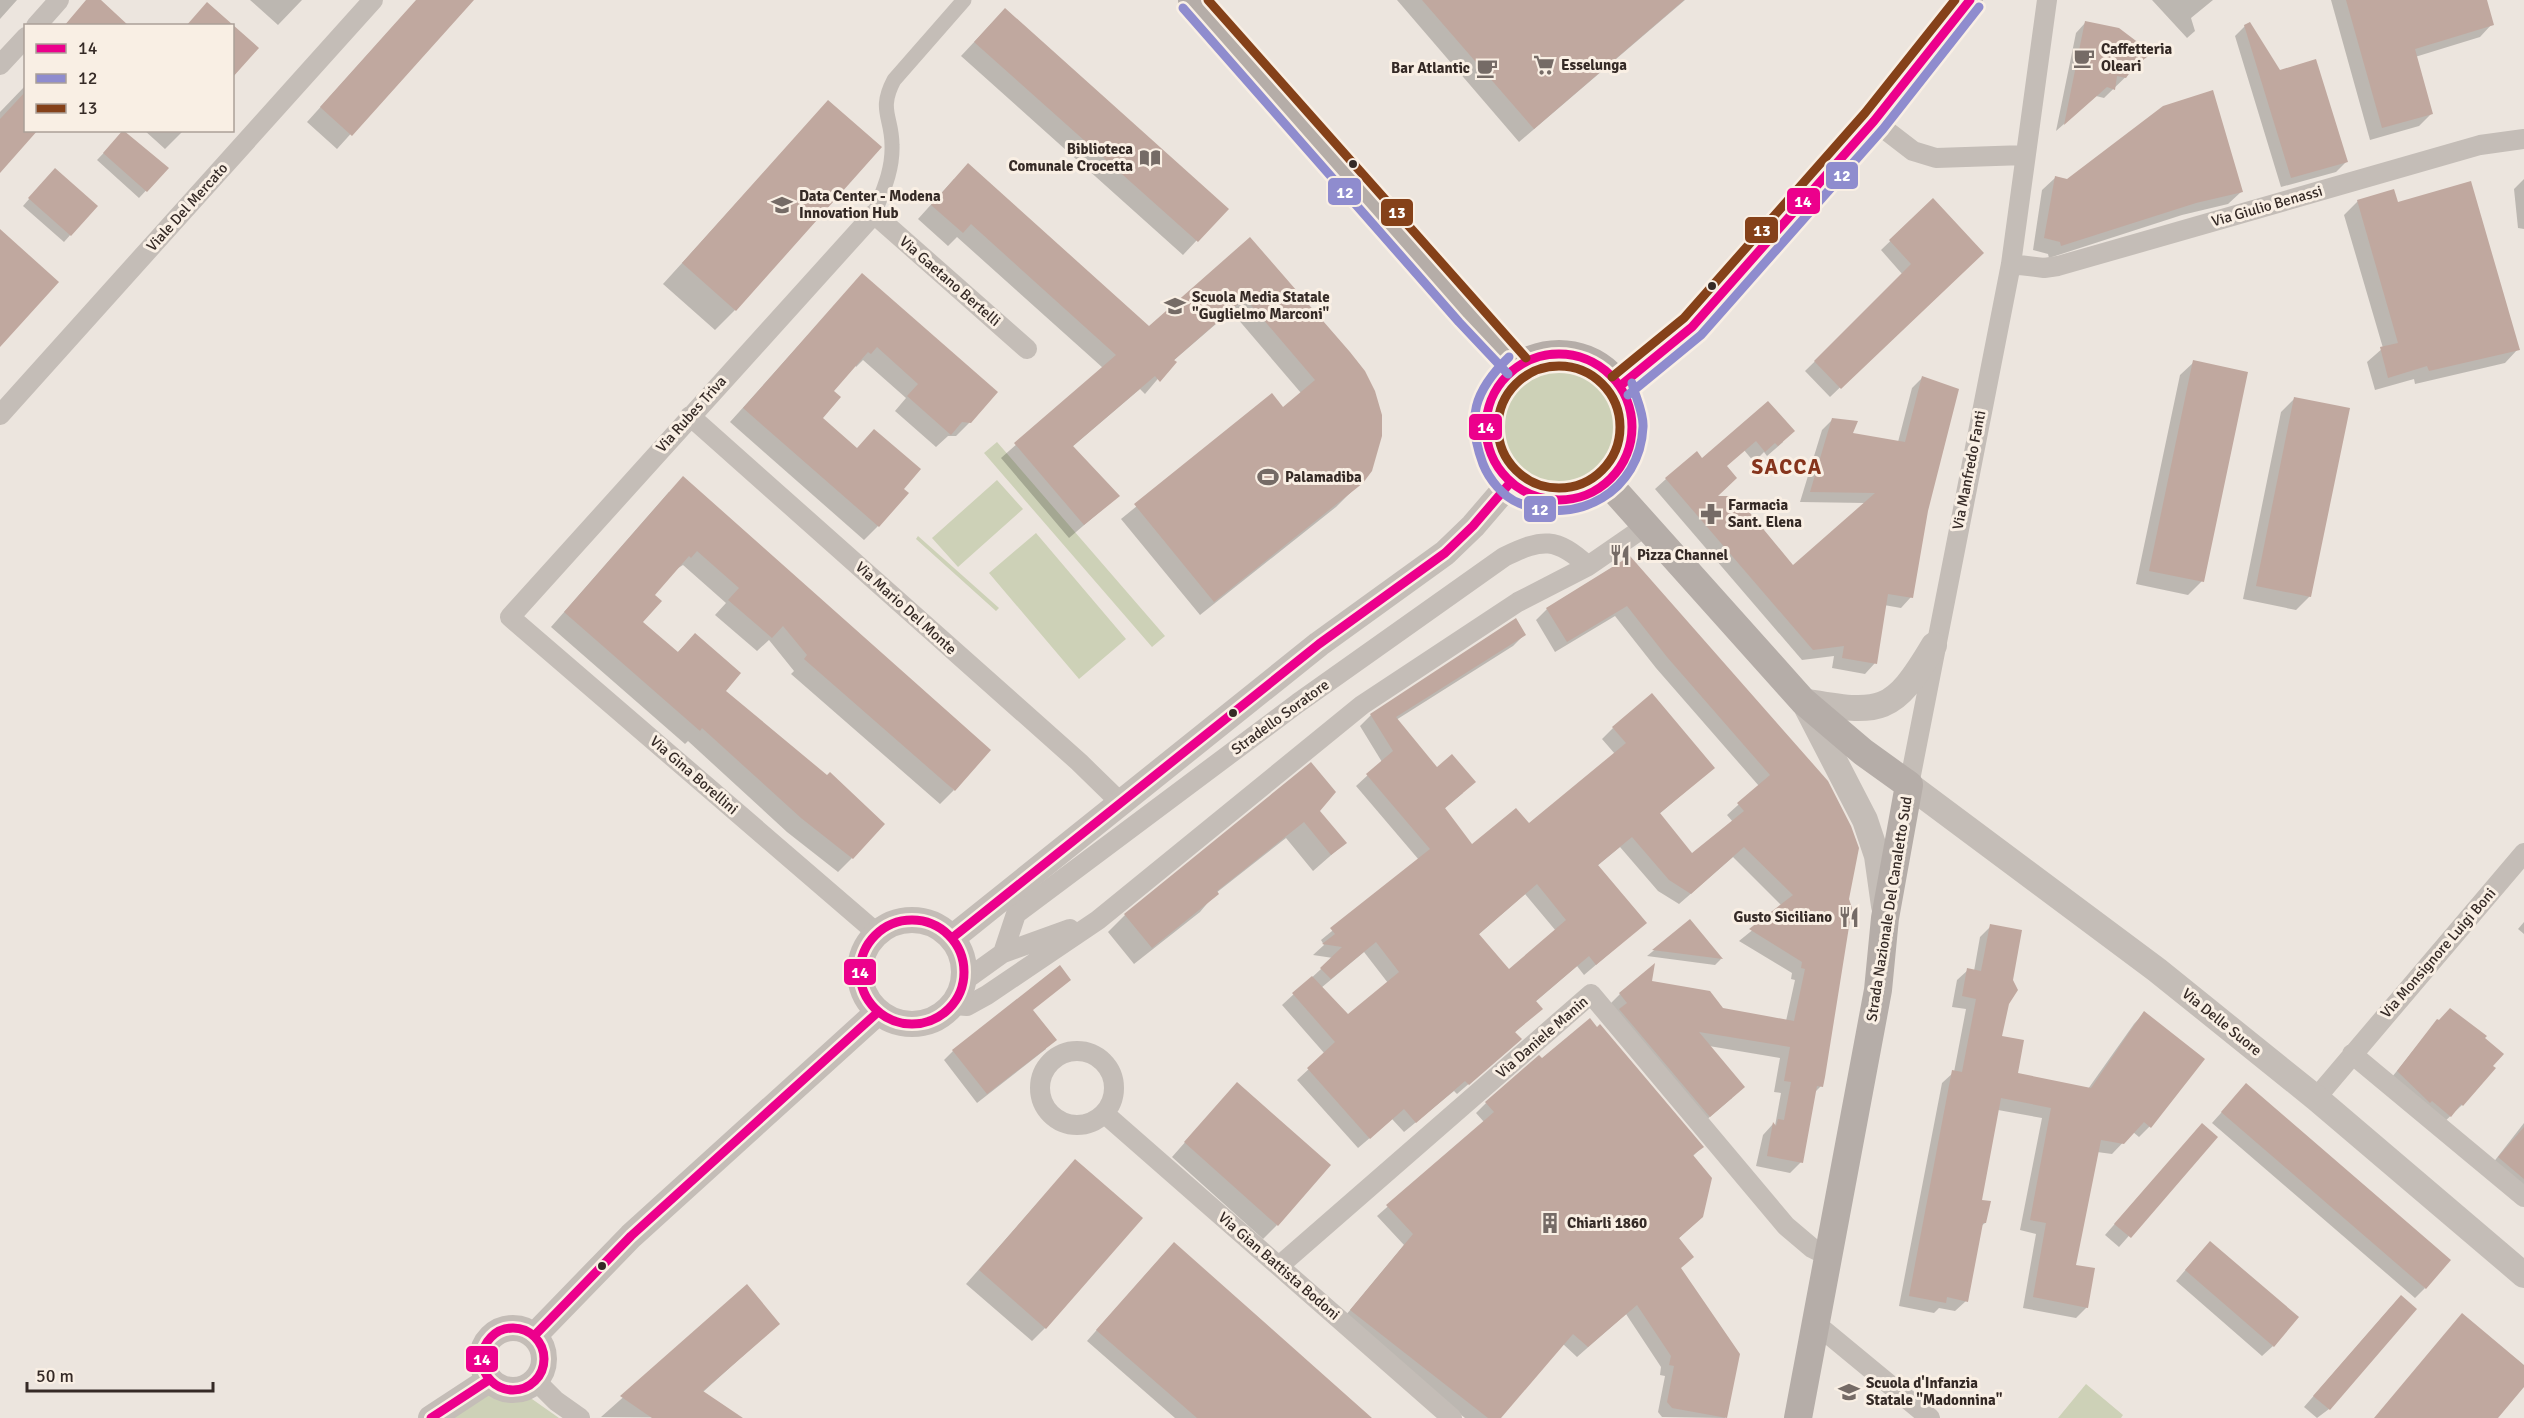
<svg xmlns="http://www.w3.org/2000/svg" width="2524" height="1418" viewBox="0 0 2524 1418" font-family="Signika,sans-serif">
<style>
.green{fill:#cdd1b7}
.shadow{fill:#0003;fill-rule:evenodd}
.building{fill:#c0a89f;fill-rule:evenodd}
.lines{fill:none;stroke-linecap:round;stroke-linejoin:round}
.pedestrian{stroke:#c4bdb7;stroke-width:15}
.minor{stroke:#c4bdb7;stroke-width:20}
.tertiary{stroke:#c4bdb7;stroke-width:26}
.secondary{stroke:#b5ada8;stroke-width:28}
.bus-1-casing{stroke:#f9efe4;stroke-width:14}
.bus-2-casing{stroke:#f9efe4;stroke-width:14}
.bus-3-casing{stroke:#f9efe4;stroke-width:14}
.bus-1{stroke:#ec008c;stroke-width:9}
.bus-2{stroke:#8f8cce;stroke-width:9}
.bus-3{stroke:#854119;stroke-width:9}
.bus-dot{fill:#352a26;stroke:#f9efe4;stroke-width:2}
.labels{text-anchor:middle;stroke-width:6;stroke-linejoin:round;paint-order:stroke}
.poi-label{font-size:15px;font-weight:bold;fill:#352a26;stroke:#f9efe4;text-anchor:start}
.street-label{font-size:15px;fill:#352a26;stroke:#f9efe4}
.district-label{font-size:21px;font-weight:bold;letter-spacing:1.5px;fill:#86341c;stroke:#f9efe4}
.line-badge{stroke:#f9efe4;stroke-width:2}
.badge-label{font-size:16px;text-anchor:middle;font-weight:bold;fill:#fff}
</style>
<rect width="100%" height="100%" fill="#ece5de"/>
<path class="green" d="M1502 425a57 57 0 1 1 114 0a57 57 0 1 1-114 0Z
M997 442 1165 636 1152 647 984 453Z
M997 480 1023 509 958 567 932 538Z
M1036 533 1126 639 1079 679 989 573Z
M918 536 999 608 996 611 916 539Z
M2086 1384 2123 1415 2121 1418H2058Z
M480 1389 532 1399 559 1418H445Z"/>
<path class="shadow" d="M0 0H17L0 19Z
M250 0H302L278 25Z
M417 0H472L337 149 307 122Z
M1397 0H1685L1519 142Z
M2152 0H2213L2191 18 2195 31 2187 38Z
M2331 0H2485L2492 24 2480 37 2415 57 2431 114 2419 126 2370 140Z
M2085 23 2141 62 2104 98 2096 96 2056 131 2076 33Z
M991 24 1226 209 1183 255 961 56Z
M2245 26 2346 162 2336 172 2281 187 2235 36Z
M26 85V130L0 171V112Z
M828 102 735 310 715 330 663 284Z
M144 130H184L165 149Z
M118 138 167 168 139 198 97 160Z
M49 176 96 206 64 242 23 206Z
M2055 178 2068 180 2241 192 2228 204 2182 215 2049 258 2048 254 2033 250 2042 190Z
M954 179 1149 328 1250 239 1364 372 1351 492 1336 507 1200 615 1121 519 1272 396 1283 409 1301 393 1231 311 1173 361 1145 394 1140 389 1072 447 1118 496 1069 538 1001 458 1103 368 957 237 948 246 918 219Z
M2524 179V229L2518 228 2514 189Z
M1933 200 1982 252 1830 397 1805 371 1903 275 1881 250Z
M2358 201 2397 203 2518 349 2505 363 2415 384 2414 379 2375 390 2367 362 2383 348 2344 215Z
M862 275 970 422 956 436H948L936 447 895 411 906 398 863 360 856 367 855 365 832 391 820 418 901 489 878 526 864 540 730 422Z
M2194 362 2202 581 2188 595 2136 584 2180 375Z
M1923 377 1926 511 1911 597 1901 608 1884 605 1875 663 1865 674 1832 668 1834 656 1802 660 1655 489 1666 479 1702 460 1767 403 1783 442 1767 456 1764 452 1754 462 1744 450 1726 466 1715 497 1793 567 1865 503 1800 502 1822 430 1833 419 1851 434 1898 442 1912 388Z
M2295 398 2310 596 2296 610 2243 599 2281 412Z
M669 492 954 790 940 804 791 674 794 671 769 640 757 651 715 615 726 603 683 565 675 570 652 595 641 622 677 653 695 635 724 691 852 858 838 872 787 832 688 741 685 744 551 627Z
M1629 558 1827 782 1848 899 1821 1086 1814 1093 1801 1162 1790 1173 1756 1166 1763 1135 1773 1124 1775 1126 1781 1093 1774 1092 1780 1058 1709 1046 1732 1098 1698 1127 1609 1005 1620 994 1651 982 1722 1009 1786 1021 1795 980 1791 979 1792 973 1739 941 1782 906 1733 857 1679 904 1658 891 1620 847 1597 866 1645 923 1584 975 1577 966 1535 1002 1541 1009 1514 1033 1509 1049 1457 1094 1454 1091 1404 1132 1392 1119 1358 1148 1297 1080 1325 1054 1282 1005 1333 958 1313 955 1324 945 1321 940 1419 860 1356 786 1382 762 1360 726 1371 715 1524 635 1513 646 1396 720 1437 769 1463 793 1444 809 1471 846 1529 825 1615 754 1602 739 1613 728 1713 768 1658 815 1692 856 1733 822 1727 815 1759 786 1656 668 1615 616 1555 652 1536 620 1547 609ZM1525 894 1556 931 1509 971 1478 935ZM1364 952 1388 983 1348 1016 1321 988Z
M1318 811 1345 843 1313 871 1286 838 1216 893 1200 912 1134 964 1108 932 1125 915Z
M1690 921 1721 959 1715 965 1647 956Z
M2524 922V934L2518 929Z
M1991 926 2007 1004 2001 1037 2016 1074 2088 1089 2134 1024 2144 1013 2150 1126 2139 1137 2133 1132 2112 1154 2097 1152 2074 1266 2087 1307 2076 1318 2023 1308 2036 1234 2020 1230 2042 1118 1998 1110 1980 1201 1985 1223 1980 1227 1966 1301 1955 1311 1939 1308 1934 1313 1899 1306 1942 1083 1954 1072 1966 1009 1952 1007 1957 980 1968 970 1974 971 1980 937Z
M1032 1011 1046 1049 977 1103 944 1060 953 1051Z
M2437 1021 2483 1038 2462 1105 2440 1126 2388 1082Z
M2246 1085 2425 1288 2415 1298 2212 1123Z
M1224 1098 1277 1225 1263 1239 1172 1157Z
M1486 1103 1702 1147 1692 1157 1702 1217 1678 1239 1680 1269 1738 1355 1725 1418 1662 1417 1658 1412 1665 1376 1660 1375 1661 1367 1626 1314 1577 1357 1563 1344 1499 1418H1465L1341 1321 1404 1245 1377 1216 1484 1122 1476 1113Z
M2524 1123V1199L2489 1168Z
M2192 1136 2216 1137 2119 1247 2105 1235Z
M1075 1161 1045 1328 1032 1341 966 1284Z
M2200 1253 2273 1346 2262 1356 2176 1281Z
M1163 1255 1368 1418H1175L1087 1341Z
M747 1287 778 1324 703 1392 741 1418 601 1417Z
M2391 1307 2415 1309 2329 1409 2317 1418 2304 1407Z"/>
<path class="building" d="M86 0H101L129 26H64Z
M416 0H474L352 136 320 107Z
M1422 0H1684L1534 129Z
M2346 0H2487L2494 25 2415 49 2433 114 2382 128Z
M207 2 259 48 232 78V26H186Z
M1005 8 1229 209 1198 242 974 42Z
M2085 21 2119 28 2152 53 2133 68 2126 78 2117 76 2115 90 2107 87 2064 125Z
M2250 22 2280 70 2316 59 2348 162 2291 178 2244 25Z
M2213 90 2243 192 2196 203 2061 246 2060 242 2044 238 2055 176 2067 179 2163 106Z
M26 91V130H38L0 173V119Z
M828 100 882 147 736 311 682 263Z
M123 130 169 168 147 192 103 153Z
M968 163 1149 326 1250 237 1350 352 1365 371 1375 391 1382 415V436L1372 471 1363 483 1214 602 1134 504 1272 393 1283 407 1315 380 1245 298 1174 360 1177 362 1160 382 1155 376 1073 446 1120 496 1084 525 1014 443 1116 355 971 224 963 233 931 205Z
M55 168 98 206 71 236 28 198Z
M2471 181 2520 350 2429 371 2427 366 2388 378 2380 347 2398 343 2357 200 2394 189 2398 202Z
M1933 198 1984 253 1841 389 1814 361 1911 264 1889 240Z
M0 229 59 282 0 347Z
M862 273 998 392 971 423 962 422 951 435 907 396 918 384 877 347 871 354 868 352 834 391 841 397 823 418 857 448 874 429 921 469 904 489 909 493 879 527 743 408Z
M2193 360 2248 372 2204 582 2149 571Z
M1922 376 1959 389 1928 511 1913 598 1888 594 1877 664 1842 658 1844 646 1813 650 1665 478 1697 451 1702 458 1768 401 1795 431 1778 446 1775 443 1765 452 1756 441 1727 466 1737 478 1718 496H1736L1793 565 1875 493 1810 492 1832 418 1858 421 1853 433 1905 442Z
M2294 397 2350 408 2311 597 2256 586Z
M683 476 991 750 955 791 804 659 807 655 783 626 772 638 728 600 739 588 697 551 691 558 689 556 655 595 662 601 643 622 678 652 695 633 741 673 726 691 827 775 830 772 885 824 853 859 801 818 702 728 700 731 564 612Z
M1630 556 1828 781 1851 826 1859 848 1849 899 1852 908 1825 1077 1823 1087 1817 1086 1803 1163 1767 1156 1773 1122 1776 1126 1778 1119 1784 1120 1791 1082 1784 1081 1790 1047 1699 1032 1745 1087 1710 1117 1619 1009 1627 1003 1619 993 1655 963 1652 981 1710 991 1723 1008 1794 1021 1805 969 1801 968 1802 962 1749 929 1793 895 1744 847 1691 894 1669 880 1632 837 1598 865 1647 923 1596 965 1589 956 1536 1001 1543 1009 1515 1032 1522 1039 1469 1085 1465 1081 1416 1123 1404 1109 1370 1139 1307 1068 1335 1042 1292 993 1312 976 1348 1014 1399 972 1376 942 1331 979 1320 968 1342 947 1322 944 1335 934 1330 928 1430 849 1366 774 1393 751 1370 714 1516 618 1526 635 1396 717 1437 767 1452 754 1476 782 1445 808 1472 844 1516 808 1529 823 1626 743 1612 727 1652 693 1715 768 1660 813 1692 853 1744 811 1737 803 1770 775 1667 657 1627 606 1567 642 1546 608ZM1537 884 1566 920 1509 969 1479 934Z
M1311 762 1336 792 1320 811 1347 843 1331 855 1304 822 1217 891 1219 894 1152 948 1124 914Z
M1690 919 1723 959 1652 950Z
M1990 924 2022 930 2013 980 2018 990 2009 1004 2002 1036 2024 1040 2018 1073 2091 1088 2144 1011 2205 1059 2151 1128 2144 1122 2124 1144 2101 1140 2076 1265 2095 1268 2088 1308 2033 1297 2046 1223 2030 1220 2051 1108 2001 1098 1982 1200 1991 1201 1986 1223H1983L1968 1302 1947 1297 1946 1303 1909 1296 1952 1070 1962 1072 1976 999 1962 996 1967 968 1981 971Z
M1060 965 1071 980 1033 1010 1057 1040 987 1094 952 1050Z
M2450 1008 2487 1036 2485 1038 2504 1054 2493 1066 2496 1068 2463 1106 2461 1104 2451 1117 2432 1101 2430 1103 2397 1071 2437 1019 2439 1020Z
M1590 1018 1597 1027 1600 1024 1704 1147 1693 1155 1712 1178 1703 1217 1679 1238 1694 1257 1681 1268 1740 1354 1727 1418 1672 1408 1667 1402 1674 1366 1669 1365 1671 1356 1637 1305 1588 1347 1573 1334 1501 1418H1488L1350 1310 1413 1234 1386 1205 1494 1112 1485 1102 1539 1055 1542 1058Z
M1237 1082 1331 1165 1278 1226 1184 1142Z
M2246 1083 2451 1260 2426 1289 2221 1112Z
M2202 1123 2218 1137 2131 1238 2114 1224Z
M2524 1127V1179L2498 1157Z
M1075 1159 1143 1218 1046 1329 979 1270Z
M2210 1241 2299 1317 2274 1347 2185 1270Z
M1174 1242 1372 1418H1197L1096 1330Z
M747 1284 780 1324 703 1391 743 1418H652L620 1396Z
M2401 1295 2417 1309 2330 1410 2313 1396Z
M2462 1313 2524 1365V1387L2498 1418H2374Z"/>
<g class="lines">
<path class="pedestrian" d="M874 214C883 191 893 170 892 145 892 117 878 110 894 80L964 0"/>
<path class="minor" d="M36 26 59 0
M0 65 26 37
M1874 121 1913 151 1936 158 2025 155
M2011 264 2044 268 2058 266 2480 145 2524 139
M0 415 373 0
M690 416 1079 762 1121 803
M1909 785 2011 264 2047 0
M878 934 510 617 874 214 1027 349
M1003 953 1070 929
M964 981 1003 953 1016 914 1298 703 1504 557C1543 538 1556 537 1588 566
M954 1005 967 1006 987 995 1098 920 1362 705 1518 602 1588 566 1646 526
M1040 1088a37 37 0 1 1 74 0a37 37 0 1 1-74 0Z
M2352 1054 2524 1197
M2316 1098 2524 853
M1105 1114 1452 1418
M1279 1266 1591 994 1786 1226 1812 1248 1828 1256
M1815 1323 1930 1418
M536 1381 556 1401 580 1418"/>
<path class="tertiary" d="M1620 386 1692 327 1874 121 1970 0
M1803 701C1882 715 1893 714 1934 645
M1805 704 1865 820 1877 856 1884 906
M1909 785 2157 970 2316 1098 2524 1275
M860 972a52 52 0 1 1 104 0a52 52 0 1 1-104 0Z
M952 938 1319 644 1445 553 1473 526 1510 483
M482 1359a31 31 0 1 1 62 0a31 31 0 1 1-62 0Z
M534 1336 631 1236 878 1012
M431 1418 489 1380"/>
<path class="secondary" d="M1192 0 1468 314 1517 366
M1486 427a73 73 0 1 1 146 0a73 73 0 1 1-146 0Z
M1607 482 1803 701 1863 752 1909 785 1885 918 1878 990 1798 1418"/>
<defs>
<path id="bus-1" d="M1486 427a73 73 0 1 1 146 0a73 73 0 1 1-146 0Z
M1620 386 1692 327 1874 121 1970 0
M860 972a52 52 0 1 1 104 0a52 52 0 1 1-104 0Z
M952 938 1319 644 1445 553 1473 526 1510 483
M482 1359a31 31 0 1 1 62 0a31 31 0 1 1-62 0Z
M534 1336 631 1236 878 1012
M431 1418 489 1380"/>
<path id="bus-2" d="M1183 8 1459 322 1508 374
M1509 357C1474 391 1466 418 1483 464 1489 479 1503 497 1519 503 1578 527 1640 491 1643 427 1644 413 1635 396 1632 383
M1628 395 1701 335 1883 129 1979 7"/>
<path id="bus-3" d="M1208 0 1526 358
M1498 427a61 61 0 1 1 122 0a61 61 0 1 1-122 0Z
M1612 377 1684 318 1865 113 1955 0"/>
</defs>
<use href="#bus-1" class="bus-1-casing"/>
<use href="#bus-2" class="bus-2-casing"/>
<use href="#bus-3" class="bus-3-casing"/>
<use href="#bus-1" class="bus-1"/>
<use href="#bus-2" class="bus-2"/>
<use href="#bus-3" class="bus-3"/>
</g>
<defs>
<symbol id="cafe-bare" viewBox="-9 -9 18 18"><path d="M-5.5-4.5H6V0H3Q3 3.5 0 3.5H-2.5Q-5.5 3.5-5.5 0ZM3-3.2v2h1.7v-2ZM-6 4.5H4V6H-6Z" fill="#756b66" stroke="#f9efe4" stroke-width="2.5" paint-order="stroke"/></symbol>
<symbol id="supermarket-bare" viewBox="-9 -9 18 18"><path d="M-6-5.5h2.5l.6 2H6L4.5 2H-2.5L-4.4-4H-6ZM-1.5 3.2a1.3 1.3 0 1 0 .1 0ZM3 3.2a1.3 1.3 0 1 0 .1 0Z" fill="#756b66" stroke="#f9efe4" stroke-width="2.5" paint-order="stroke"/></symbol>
<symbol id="library-bare" viewBox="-9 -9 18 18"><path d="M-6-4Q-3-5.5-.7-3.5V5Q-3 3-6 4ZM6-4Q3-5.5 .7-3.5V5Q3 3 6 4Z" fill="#756b66" stroke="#f9efe4" stroke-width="2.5" paint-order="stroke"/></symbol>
<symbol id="university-bare" viewBox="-9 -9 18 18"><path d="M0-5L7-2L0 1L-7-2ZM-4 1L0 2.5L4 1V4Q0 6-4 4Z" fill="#756b66" stroke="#f9efe4" stroke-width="2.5" paint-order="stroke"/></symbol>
<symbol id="school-bare" viewBox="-9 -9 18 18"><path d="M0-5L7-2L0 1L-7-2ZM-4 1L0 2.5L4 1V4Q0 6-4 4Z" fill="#756b66" stroke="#f9efe4" stroke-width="2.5" paint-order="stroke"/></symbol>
<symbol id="stadium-bare" viewBox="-9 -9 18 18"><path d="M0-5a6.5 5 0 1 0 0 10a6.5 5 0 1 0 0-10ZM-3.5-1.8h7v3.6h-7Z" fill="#756b66" stroke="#f9efe4" stroke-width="2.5" paint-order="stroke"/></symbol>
<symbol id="pharmacy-bare" viewBox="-9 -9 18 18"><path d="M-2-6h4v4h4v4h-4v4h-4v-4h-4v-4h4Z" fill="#756b66" stroke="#f9efe4" stroke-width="2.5" paint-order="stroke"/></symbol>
<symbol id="restaurant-bare" viewBox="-9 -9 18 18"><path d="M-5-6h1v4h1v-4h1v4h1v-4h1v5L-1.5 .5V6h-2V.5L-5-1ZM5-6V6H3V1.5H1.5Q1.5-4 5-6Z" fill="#756b66" stroke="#f9efe4" stroke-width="2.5" paint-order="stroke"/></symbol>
<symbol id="building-bare" viewBox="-9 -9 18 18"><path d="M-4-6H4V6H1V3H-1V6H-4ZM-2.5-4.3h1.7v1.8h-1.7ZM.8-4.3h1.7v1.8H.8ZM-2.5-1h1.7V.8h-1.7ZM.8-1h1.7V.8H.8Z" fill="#756b66" stroke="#f9efe4" stroke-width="2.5" paint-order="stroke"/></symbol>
</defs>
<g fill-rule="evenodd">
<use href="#cafe-bare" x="2069" y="43" width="30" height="30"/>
<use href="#supermarket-bare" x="1529" y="50" width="30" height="30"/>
<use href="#cafe-bare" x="1472" y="53" width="30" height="30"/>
<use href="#library-bare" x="1135" y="143" width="30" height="30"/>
<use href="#university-bare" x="767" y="190" width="30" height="30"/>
<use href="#school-bare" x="1160" y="291" width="30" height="30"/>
<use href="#stadium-bare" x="1253" y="462" width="30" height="30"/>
<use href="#pharmacy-bare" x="1696" y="499" width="30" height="30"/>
<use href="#restaurant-bare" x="1605" y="540" width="30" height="30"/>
<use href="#restaurant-bare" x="1834" y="902" width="30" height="30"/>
<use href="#building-bare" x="1535" y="1208" width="30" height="30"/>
<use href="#school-bare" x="1834" y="1377" width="30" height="30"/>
</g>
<g class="bus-dot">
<circle cx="1353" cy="164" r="5"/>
<circle cx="1712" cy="286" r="5"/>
<circle cx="1233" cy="713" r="5"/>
<circle cx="602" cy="1266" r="5"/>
</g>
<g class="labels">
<g class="poi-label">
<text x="2101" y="54">Caffetteria<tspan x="2101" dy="17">Oleari</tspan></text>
<text x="1561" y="70">Esselunga</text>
<text x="1470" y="73" text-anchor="end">Bar Atlantic</text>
<text x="1133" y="154" text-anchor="end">Biblioteca<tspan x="1133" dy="17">Comunale Crocetta</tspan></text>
<text x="799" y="201">Data Center - Modena<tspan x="799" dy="17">Innovation Hub</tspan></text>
<text x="1192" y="302">Scuola Media Statale<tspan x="1192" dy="17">"Guglielmo Marconi"</tspan></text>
<text x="1285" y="482">Palamadiba</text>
<text x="1728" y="510">Farmacia<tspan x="1728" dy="17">Sant. Elena</tspan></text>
<text x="1637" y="560">Pizza Channel</text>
<text x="1832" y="922" text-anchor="end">Gusto Siciliano</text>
<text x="1567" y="1228">Chiarli 1860</text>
<text x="1866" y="1388">Scuola d'Infanzia<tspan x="1866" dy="17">Statale "Madonnina"</tspan></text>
</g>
<g class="street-label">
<text transform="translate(2267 206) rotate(-16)" y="5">Via Giulio Benassi</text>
<text transform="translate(187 207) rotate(-48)" y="5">Viale Del Mercato</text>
<text transform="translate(950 281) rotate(41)" y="5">Via Gaetano Bertelli</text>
<text transform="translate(691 414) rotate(-48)" y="5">Via Rubes Triva</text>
<text transform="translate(1969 470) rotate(-79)" y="5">Via Manfredo Fanti</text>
<text transform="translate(906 608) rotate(42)" y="5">Via Mario Del Monte</text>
<text transform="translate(1280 717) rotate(-36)" y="5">Stradello Soratore</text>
<text transform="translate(694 775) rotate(41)" y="5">Via Gina Borellini</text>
<text transform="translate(1889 909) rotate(-81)" y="5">Strada Nazionale Del Canaletto Sud</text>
<text transform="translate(2438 953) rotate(-49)" y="5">Via Monsignore Luigi Boni</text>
<text transform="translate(2222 1022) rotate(39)" y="5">Via Delle Suore</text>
<text transform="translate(1542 1037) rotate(-41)" y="5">Via Daniele Manin</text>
<text transform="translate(1279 1266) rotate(41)" y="5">Via Gian Battista Bodoni</text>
</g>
<g class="district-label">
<text x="1787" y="474">SACCA</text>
</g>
</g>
<g class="line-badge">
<rect x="1825" y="161" width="34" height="29" rx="6" fill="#8f8cce"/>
<rect x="1327" y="177" width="35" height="29" rx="6" fill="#8f8cce"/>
<rect x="1786" y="187" width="35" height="28" rx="6" fill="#ec008c"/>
<rect x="1380" y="198" width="34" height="29" rx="6" fill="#854119"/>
<rect x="1744" y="216" width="35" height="28" rx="6" fill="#854119"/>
<rect x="1468" y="413" width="35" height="28" rx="6" fill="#ec008c"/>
<rect x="1523" y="495" width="34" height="28" rx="6" fill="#8f8cce"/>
<rect x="843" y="958" width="34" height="28" rx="6" fill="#ec008c"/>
<rect x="465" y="1345" width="34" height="28" rx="6" fill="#ec008c"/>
</g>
<g class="badge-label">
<text x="1842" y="181">12</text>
<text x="1345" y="198">12</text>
<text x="1803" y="207">14</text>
<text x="1397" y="218">13</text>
<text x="1762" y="236">13</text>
<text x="1486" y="433">14</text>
<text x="1540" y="515">12</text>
<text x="860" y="978">14</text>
<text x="482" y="1365">14</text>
</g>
<rect x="24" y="24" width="210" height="108" fill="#f9efe4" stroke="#aba098" stroke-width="1.5"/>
<rect x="36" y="44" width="30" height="9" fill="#ec008c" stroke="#aba098" stroke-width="1.5"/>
<text x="78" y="54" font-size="18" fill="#352a26">14</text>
<rect x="36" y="74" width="30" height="9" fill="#8f8cce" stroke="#aba098" stroke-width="1.5"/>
<text x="78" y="84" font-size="18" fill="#352a26">12</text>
<rect x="36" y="104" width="30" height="9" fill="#854119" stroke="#aba098" stroke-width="1.5"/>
<text x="78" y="114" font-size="18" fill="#352a26">13</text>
<path d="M27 1382v9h186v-9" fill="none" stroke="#352a26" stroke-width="3"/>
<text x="36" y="1382" font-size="18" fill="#352a26" stroke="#f9efe4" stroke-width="4.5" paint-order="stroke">50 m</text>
</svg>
